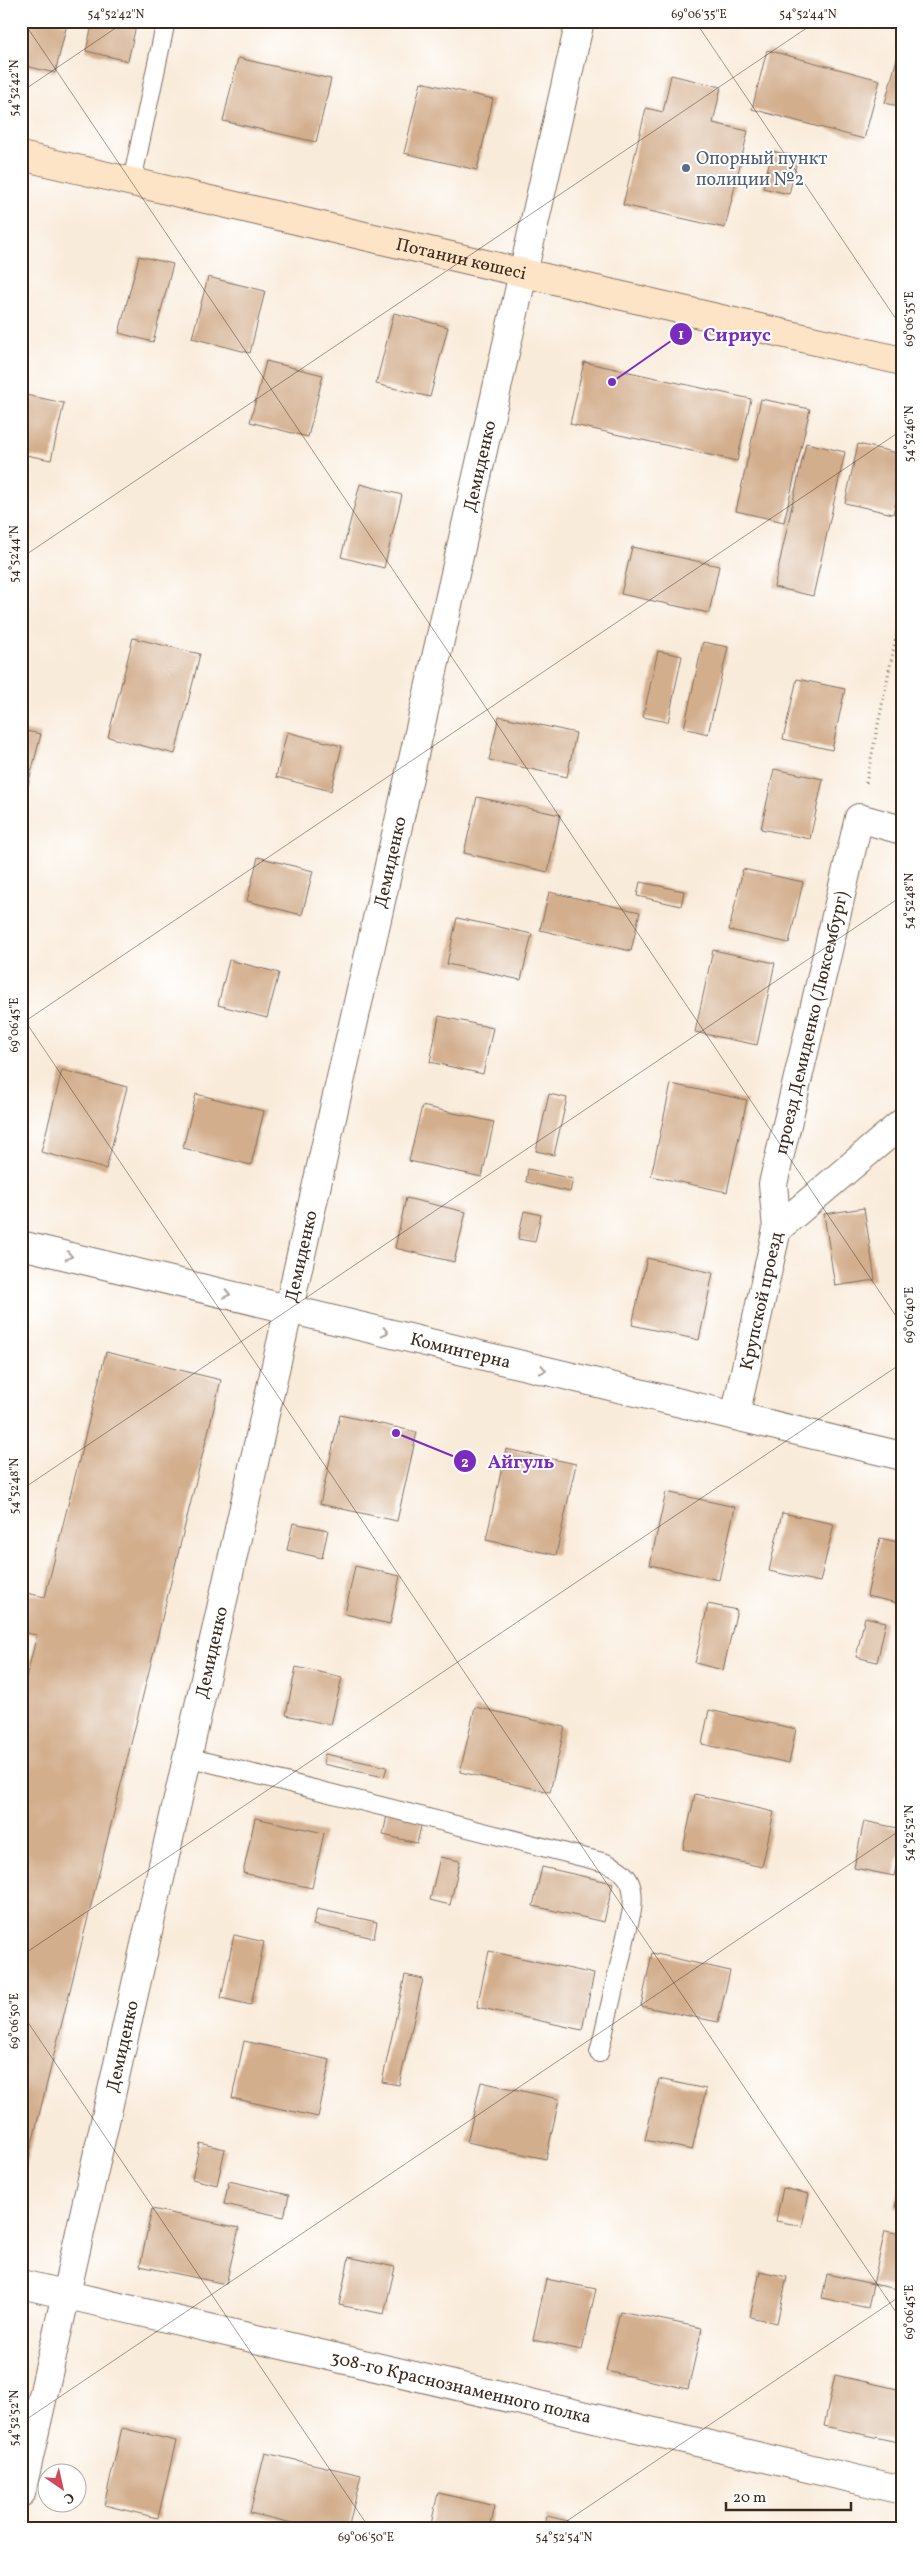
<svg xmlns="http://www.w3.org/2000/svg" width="923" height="2550" viewBox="0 0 923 2550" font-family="Vollkorn,serif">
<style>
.building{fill:#d3ae8d}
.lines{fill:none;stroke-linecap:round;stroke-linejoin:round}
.lane-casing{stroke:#7e6e60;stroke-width:20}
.street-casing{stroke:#7e6e60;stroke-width:30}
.secondary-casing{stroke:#7e6e60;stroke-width:30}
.path{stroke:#7e6e60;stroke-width:3;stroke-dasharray:1 4;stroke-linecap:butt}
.lane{stroke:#fff;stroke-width:18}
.street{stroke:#fff;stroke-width:28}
.secondary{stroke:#fee4c6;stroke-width:28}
.oneway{stroke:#a79f9a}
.ticks{fill:none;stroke:#3b2a1e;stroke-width:1;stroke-opacity:0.45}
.service-dot{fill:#5c6f8a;stroke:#fff;stroke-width:2}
.labels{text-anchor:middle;stroke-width:4;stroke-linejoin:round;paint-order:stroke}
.service-label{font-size:18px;fill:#4e5e75;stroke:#fff;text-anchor:start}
.street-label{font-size:18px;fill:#3b2a1e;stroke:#fff}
.leader{fill:none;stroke:#7b2cbf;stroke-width:2}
.callout-dot{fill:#7b2cbf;stroke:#fff;stroke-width:2}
.mark-label{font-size:15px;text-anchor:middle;font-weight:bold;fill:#fff}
.callout-label{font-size:19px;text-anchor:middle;font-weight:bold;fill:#7b2cbf;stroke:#fff;stroke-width:4;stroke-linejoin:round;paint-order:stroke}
.neatline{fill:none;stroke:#3b2a1e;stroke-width:2}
.ticks-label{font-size:12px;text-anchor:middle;fill:#3b2a1e}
</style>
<rect width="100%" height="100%" fill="#fff"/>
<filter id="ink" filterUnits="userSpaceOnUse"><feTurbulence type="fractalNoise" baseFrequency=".02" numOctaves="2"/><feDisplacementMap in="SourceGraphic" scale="10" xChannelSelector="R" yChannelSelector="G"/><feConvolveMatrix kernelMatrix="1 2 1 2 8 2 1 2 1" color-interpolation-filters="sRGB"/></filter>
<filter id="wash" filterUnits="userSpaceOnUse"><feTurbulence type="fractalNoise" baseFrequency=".0096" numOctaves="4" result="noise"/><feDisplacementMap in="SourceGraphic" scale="20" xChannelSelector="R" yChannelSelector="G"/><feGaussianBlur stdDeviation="1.12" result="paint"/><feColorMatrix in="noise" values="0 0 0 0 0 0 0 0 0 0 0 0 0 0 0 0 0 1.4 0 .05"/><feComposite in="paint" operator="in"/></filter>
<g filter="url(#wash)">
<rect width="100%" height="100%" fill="#f9ebda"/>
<g id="blocks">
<path class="building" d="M25 21H55L67 24 55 73 21 65V40Z
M93 21H137L128 61 86 51Z
M902 40V107L885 103Z
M767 50 880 80 864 139 752 109Z
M238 58 331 79 316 142 223 121Z
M671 75 721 87 713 123 748 131 725 228 623 205 646 108 663 112Z
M421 82 493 99 477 170 404 153Z
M772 151 798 157 789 194 763 188Z
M139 256 173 264 153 342 119 333Z
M208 277 265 291 250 353 192 338Z
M394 313 448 327 430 397 376 384Z
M266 361 323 375 308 437 250 422Z
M584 362 751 399 737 461 570 424Z
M21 394 64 403 51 460 21 454Z
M761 399 810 409 784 522 736 511Z
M806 443 845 452 813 596 774 587Z
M858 444 902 454V474L893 514 845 503Z
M360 484 402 495 384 568 341 557Z
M632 547 719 566 709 613 621 594Z
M133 638 200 654 175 754 108 737Z
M703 642 728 647 708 734 684 728Z
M658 651 682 656 668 722 643 717Z
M797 679 845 689 832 750 783 739Z
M499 716 576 733 567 777 489 760Z
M21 730 41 734 22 809H21Z
M287 732 342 746 331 791 276 777Z
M774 769 823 779 810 839 761 829Z
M477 797 560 815 548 872 464 853Z
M258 857 313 871 302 915 247 901Z
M743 869 803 882 789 943 729 930Z
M640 882 684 891 681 906 637 896Z
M549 892 640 912 631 951 540 930Z
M457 918 532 934 521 980 447 964Z
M713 950 775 963 757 1045 695 1032Z
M229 960 279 973 267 1018 218 1005Z
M439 1016 493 1028 483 1074 430 1062Z
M62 1070 127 1087 106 1169 41 1152Z
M671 1084 747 1100 727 1192 651 1176Z
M196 1094 264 1111 251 1165 183 1148Z
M549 1094 567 1098 554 1155 536 1151Z
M422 1106 494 1122 482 1177 409 1161Z
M528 1169 573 1179 570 1192 526 1182Z
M406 1198 466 1212 454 1262 395 1248Z
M864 1208 875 1280 835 1286 824 1214Z
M524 1211 541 1215 535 1242 518 1239Z
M647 1258 713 1273 699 1340 632 1325Z
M106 1352 221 1380 22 2184 21 1698 37 1635 21 1632V1592L45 1597Z
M340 1415 417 1432 397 1521 320 1504Z
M506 1449 576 1464 556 1555 486 1540Z
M666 1492 735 1507 719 1580 650 1565Z
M782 1513 834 1524 820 1582 769 1571Z
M293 1523 328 1530 322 1558 287 1550Z
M880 1538 902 1543V1604L867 1596Z
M355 1566 400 1576 390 1624 345 1614Z
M708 1604 737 1610 723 1670 695 1663Z
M865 1617 886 1622 877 1662 856 1657Z
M296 1667 342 1677 331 1725 286 1715Z
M475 1707 565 1727 550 1792 460 1772Z
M709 1710 796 1729 789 1763 702 1744Z
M325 1754 387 1767 384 1777 323 1764Z
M695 1794 774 1812 762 1867 683 1849Z
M388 1810 423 1818 417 1843 383 1835Z
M255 1818 324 1833 312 1888 243 1873Z
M864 1821 902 1829V1843L894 1876 854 1868Z
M440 1857 460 1861 450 1905 430 1900Z
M542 1867 613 1883 604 1922 533 1906Z
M317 1909 377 1922 374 1938 313 1925Z
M234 1935 264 1942 251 2005 221 1998Z
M489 1951 594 1974 582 2030 477 2007Z
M652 1953 730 1971 718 2022 641 2006Z
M405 1975 423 1979 399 2085 382 2082Z
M244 2041 330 2060 318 2117 232 2098Z
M659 2079 706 2089 692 2150 645 2140Z
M481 2082 559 2099 546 2159 467 2142Z
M200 2143 225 2149 217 2185 192 2179Z
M229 2181 289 2195 284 2217 224 2204Z
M901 2181H902V2209L895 2207Z
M783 2188 809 2194 802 2226 776 2221Z
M152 2209 239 2228 226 2284 140 2266Z
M885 2231 902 2234V2290L873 2284Z
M349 2257 395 2267 384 2314 339 2305Z
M760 2271 787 2277 777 2323 750 2317Z
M827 2274 873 2284 868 2308 822 2298Z
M546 2279 596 2289 582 2350 533 2340Z
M620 2311 702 2328 688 2389 606 2371Z
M835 2375 902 2390V2443L824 2426Z
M122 2428 176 2441 158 2518 104 2505Z
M265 2453 361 2475 348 2529H317L250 2513Z
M438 2493 495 2506 490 2529H430Z
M547 2516 568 2521 566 2529H544Z"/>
</g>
</g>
<g filter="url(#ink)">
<use href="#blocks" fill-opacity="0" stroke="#7e6e60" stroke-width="1"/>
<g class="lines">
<defs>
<path id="lane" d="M132 181 166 21
M187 1757 606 1863C630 1873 635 1885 632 1910L599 2053"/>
<g id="street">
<path id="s1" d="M777 1229 773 1184 859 818 902 830"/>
<path id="s2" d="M21 1245 902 1456"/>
<path id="s3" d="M735 1416 777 1229 902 1123"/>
<path id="s4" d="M21 2284 902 2490"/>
<path id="s5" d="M21 2493 580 21"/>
</g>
<g id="secondary">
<path id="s6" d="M21 156 902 361"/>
</g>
</defs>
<use href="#lane" class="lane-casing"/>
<use href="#street" class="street-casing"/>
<use href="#secondary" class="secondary-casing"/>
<path class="path" d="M866 783 902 608"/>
<use href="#lane" class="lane"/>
<use href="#street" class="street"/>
<use href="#secondary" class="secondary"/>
</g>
<defs><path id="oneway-chevron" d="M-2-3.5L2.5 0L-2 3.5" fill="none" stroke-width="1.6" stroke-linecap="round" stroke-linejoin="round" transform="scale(1.25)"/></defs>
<g class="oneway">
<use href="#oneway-chevron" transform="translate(69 1256) rotate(13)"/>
<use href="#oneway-chevron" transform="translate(227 1294) rotate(13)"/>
<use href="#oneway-chevron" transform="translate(385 1332) rotate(13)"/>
<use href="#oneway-chevron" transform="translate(543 1370) rotate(13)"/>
</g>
</g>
<path class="ticks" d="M23 21 902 1325M695 21 902 328M21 92 126 21M21 558 817 21M21 1015 902 2321M21 1024 902 430M21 1490 902 896M21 1956 902 1363M21 2012 370 2529M21 2423 902 1829M555 2529 902 2295"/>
<circle class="service-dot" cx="686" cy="168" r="5"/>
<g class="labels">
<g class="service-label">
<text x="696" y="164">Опорный пункт<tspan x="696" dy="21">полиции №2</tspan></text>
</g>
<g class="street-label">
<text dy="6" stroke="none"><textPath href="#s6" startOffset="452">Потанин көшесі</textPath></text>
<text dy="6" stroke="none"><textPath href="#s5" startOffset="2078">Демиденко</textPath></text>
<text dy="6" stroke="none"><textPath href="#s5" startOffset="1672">Демиденко</textPath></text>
<text dy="6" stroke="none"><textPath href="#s1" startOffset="211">проезд Демиденко (Люксембург)</textPath></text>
<text dy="6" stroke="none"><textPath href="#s5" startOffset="1268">Демиденко</textPath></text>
<text dy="6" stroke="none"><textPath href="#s3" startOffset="118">Крупской проезд</textPath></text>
<text dy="6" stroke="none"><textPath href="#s2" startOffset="452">Коминтерна</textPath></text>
<text dy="6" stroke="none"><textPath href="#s5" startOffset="862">Демиденко</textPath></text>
<text dy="6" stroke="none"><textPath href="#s5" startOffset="458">Демиденко</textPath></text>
<text dy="6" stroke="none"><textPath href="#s4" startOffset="452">308-го Краснознаменного полка</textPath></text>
</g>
</g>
<path class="leader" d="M612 382L681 334M396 1433L465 1461"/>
<g class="callout-dot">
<circle cx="612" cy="382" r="5"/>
<circle cx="396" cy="1433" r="5"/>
<circle cx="681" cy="334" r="12"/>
<circle cx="465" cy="1461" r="12"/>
</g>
<g class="mark-label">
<text x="681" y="339">1</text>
<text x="465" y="1467">2</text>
</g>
<g class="callout-label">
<text x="737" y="341">Сириус</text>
<text x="521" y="1468">Айгуль</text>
</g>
<rect width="923" height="2550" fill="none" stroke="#fff" stroke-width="55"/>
<g transform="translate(62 2488) rotate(146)"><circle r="24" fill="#ffffff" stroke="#b1aaa5"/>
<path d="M0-4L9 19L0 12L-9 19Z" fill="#d1495b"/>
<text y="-8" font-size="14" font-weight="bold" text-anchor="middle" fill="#3b2a1e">С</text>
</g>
<path d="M726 2502v8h125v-8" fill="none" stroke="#3b2a1e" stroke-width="2.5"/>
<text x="733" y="2502" font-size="15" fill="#3b2a1e" stroke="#ffffff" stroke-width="4" paint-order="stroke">20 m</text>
<rect x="28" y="28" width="868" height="2494" class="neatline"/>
<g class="ticks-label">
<text x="116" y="18">54°52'42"N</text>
<text x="699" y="18">69°06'35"E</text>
<text x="808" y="18">54°52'44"N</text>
<text transform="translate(14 88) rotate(-90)" y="4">54°52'42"N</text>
<text transform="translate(909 319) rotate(-90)" y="4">69°06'35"E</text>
<text transform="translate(909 434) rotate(-90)" y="4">54°52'46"N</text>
<text transform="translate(14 554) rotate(-90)" y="4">54°52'44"N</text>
<text transform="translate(909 901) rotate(-90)" y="4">54°52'48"N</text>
<text transform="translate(14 1025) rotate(-90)" y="4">69°06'45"E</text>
<text transform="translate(909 1315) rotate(-90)" y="4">69°06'40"E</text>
<text transform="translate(14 1486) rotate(-90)" y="4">54°52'48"N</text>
<text transform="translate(909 1833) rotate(-90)" y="4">54°52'52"N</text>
<text transform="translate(14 2021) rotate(-90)" y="4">69°06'50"E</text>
<text transform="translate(909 2312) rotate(-90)" y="4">69°06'45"E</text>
<text transform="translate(14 2418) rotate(-90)" y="4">54°52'52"N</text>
<text x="366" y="2541">69°06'50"E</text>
<text x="564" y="2541">54°52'54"N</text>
</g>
</svg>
